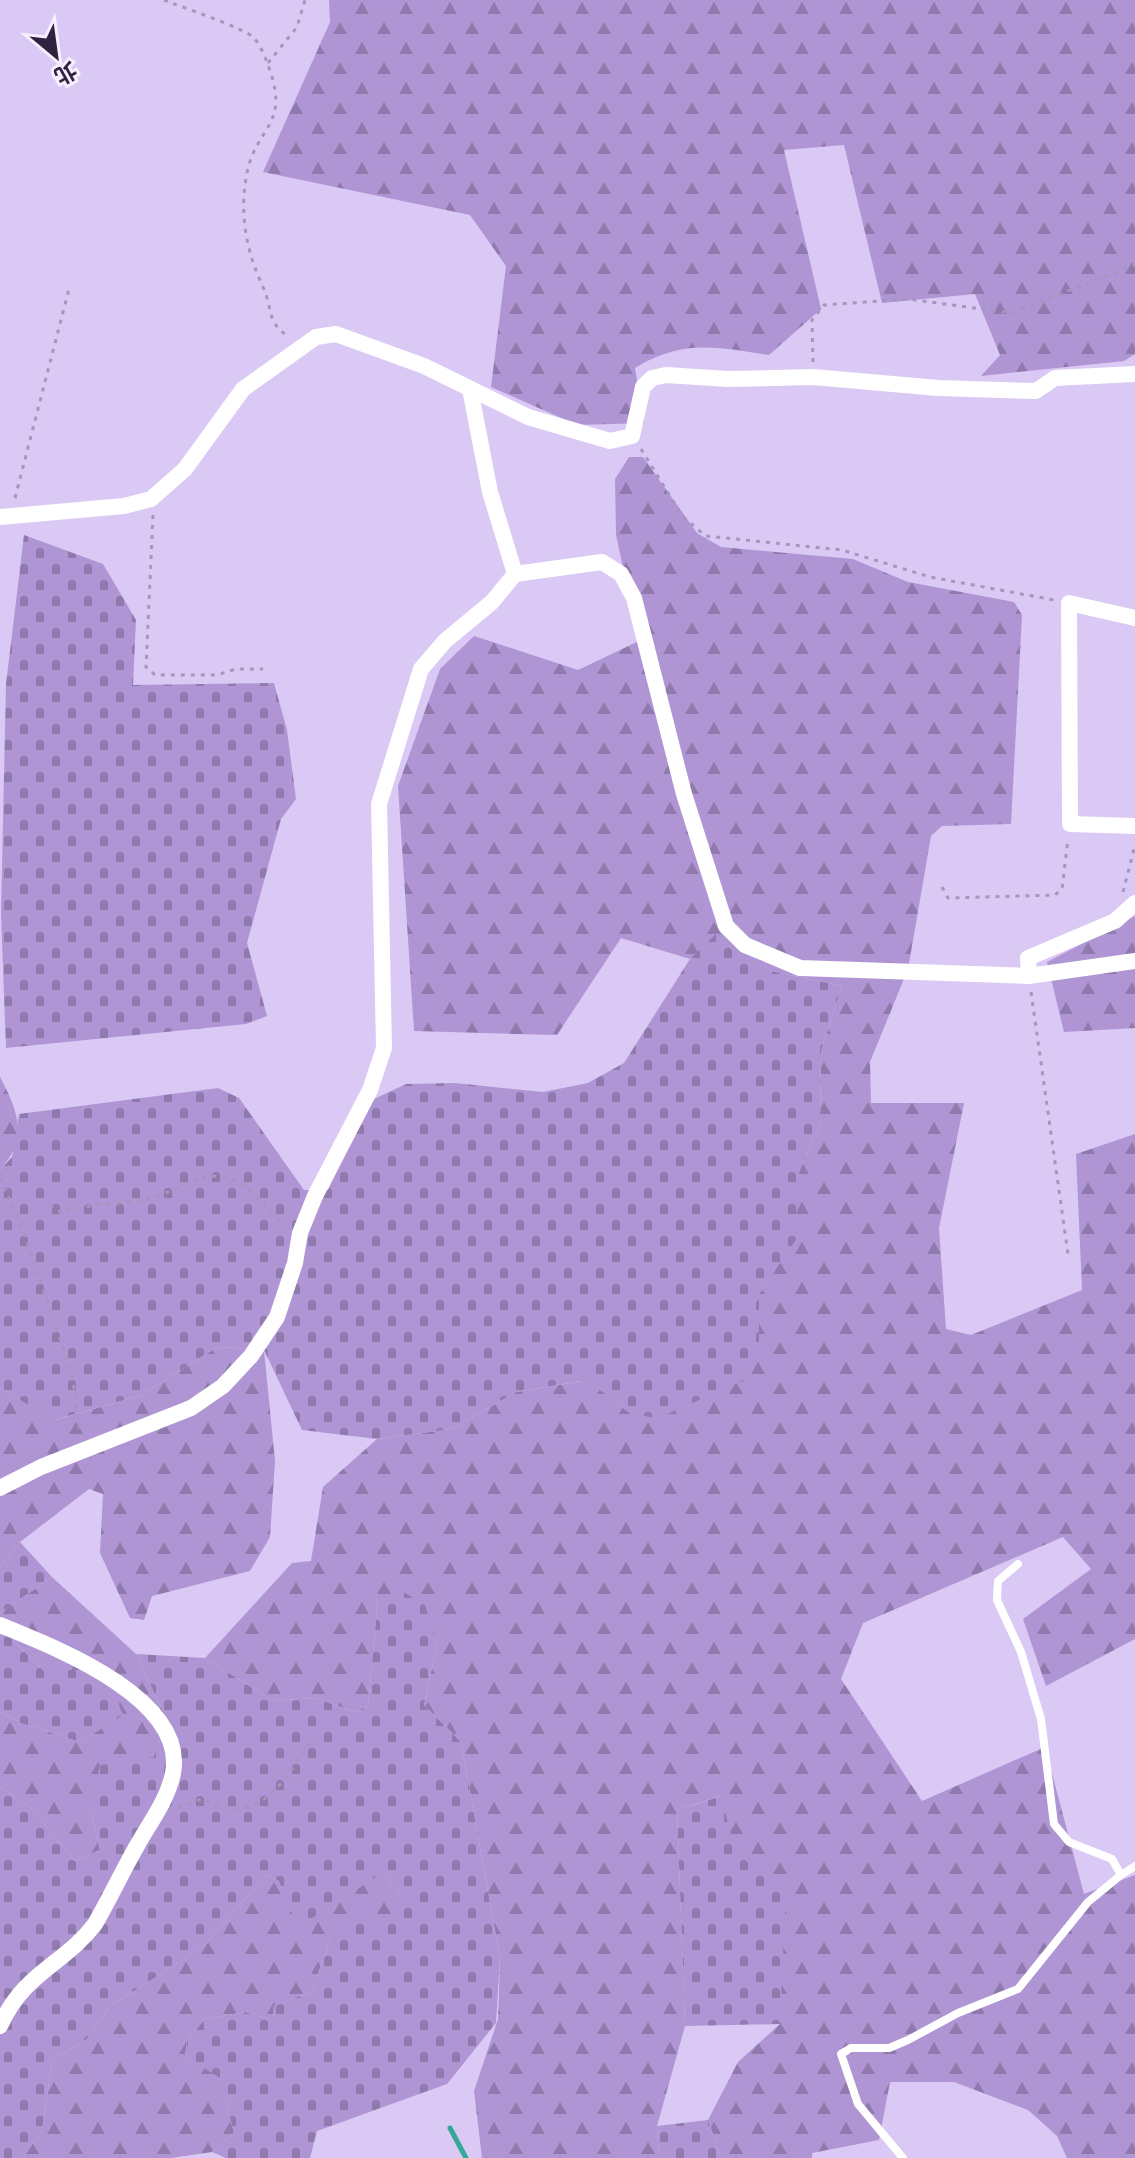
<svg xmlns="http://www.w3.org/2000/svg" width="1135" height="2158" viewBox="0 0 1135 2158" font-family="'Zilla Slab','Noto Sans TC',serif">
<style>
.forest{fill:url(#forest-firs)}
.cemetery{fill:url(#cemetery-stones)}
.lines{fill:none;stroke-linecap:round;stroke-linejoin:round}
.stream{stroke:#36a89a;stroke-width:5}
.path{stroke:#a695be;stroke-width:3;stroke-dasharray:4 6;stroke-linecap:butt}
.service{stroke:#fff;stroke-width:8}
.minor{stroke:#fff;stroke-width:16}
</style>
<defs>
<pattern id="forest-firs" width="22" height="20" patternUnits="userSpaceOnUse" patternTransform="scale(2)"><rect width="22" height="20" fill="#af95d3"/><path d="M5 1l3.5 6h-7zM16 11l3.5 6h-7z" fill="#8f79ad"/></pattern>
<pattern id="cemetery-stones" width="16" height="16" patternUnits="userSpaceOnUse" patternTransform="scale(2)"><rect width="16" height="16" fill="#af95d3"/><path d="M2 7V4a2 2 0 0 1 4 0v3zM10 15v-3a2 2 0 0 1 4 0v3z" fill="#8f79ad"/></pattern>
</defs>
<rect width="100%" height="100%" fill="#dac8f5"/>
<path class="forest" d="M329 0H1135V354L1124 361 981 376 1000 355 975 294 882 303 844 145 784 150 821 309 769 355C716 347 683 339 635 368L644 423 577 425 491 387 506 266 470 215 263 172 330 22Z
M629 457H643L697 533 721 547 853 559 908 582 1014 602 1022 615 1011 824 942 826 931 836 908 969 870 1062 871 1103H964L939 1228 946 1329 971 1335 1082 1290 1076 1154 1135 1134V1639L1046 1686 1023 1619 1091 1569 1063 1537 863 1623 841 1679 922 1801 1045 1747 1084 1894 1135 1875V2158H1067L1057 2136 1028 2110 954 2082H890L879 2140 812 2153V2158H721L708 2120 738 2062 780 2024 720 1796 677 1810 685 2026 657 2126 659 2158H482L474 2091 498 2019 500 1958 461 1742 424 1705 437 1644 378 1598 368 1706 355 1712 315 1698 273 1701 205 1658 292 1563 311 1561 323 1487 377 1439 452 1429 516 1392 588 1380 631 1414 759 1353V1294L796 1238V1179L820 1123 821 1051 842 986 771 971 717 934 690 959 621 938 557 1035 414 1031 398 786 440 669 474 636 578 670 639 641 616 535 615 479Z
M1135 916V1028L1064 1032 1047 962Z
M0 1077C18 1111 29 1138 0 1170Z
M217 1347 264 1350 275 1461 270 1537 250 1571 152 1596 144 1620 130 1618 100 1553 103 1494 89 1489 20 1542 0 1566V1388L55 1420 142 1395Z
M52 1577 136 1654 167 1720 154 1758 90 1808 100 1850 75 1861 29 1806 0 1787V1712L21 1723 80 1742 123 1714 44 1671 0 1627V1613Z
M382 1873 399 1892 393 1919 330 1940 312 1991 274 2006 273 2020 245 2012 205 2019 187 2041 185 2056 220 2077 234 2133 212 2152 171 2158H23L42 2130 52 2061 87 2039 110 2006 202 1948 266 1875 279 1881 309 1919Z"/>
<path class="cemetery" d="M24 535 103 564 136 620 133 685 274 683 287 730 296 799 281 819 247 943 267 1016 246 1024 6 1048 1 913 6 684Z
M717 933 771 971 842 986 821 1051 820 1123 796 1179 797 1238 759 1294V1353L745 1380 658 1418 631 1414 587 1380 516 1392 452 1429 377 1439 302 1430 264 1350 217 1347 142 1395 54 1420 0 1388V1170L12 1157 19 1114 218 1088 239 1098 304 1190H328L372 1100 406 1084 455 1083 543 1092 588 1083 624 1063 690 959Z
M20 1542 52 1577 0 1613V1566Z
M402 1591 425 1605 437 1644 424 1705 461 1742 500 1958 496 2023 447 2084 317 2131 310 2158H226L212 2152 234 2133 220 2078 185 2056 187 2041 205 2019 245 2012 273 2020 274 2006 312 1991 330 1940 349 1920 392 1919 399 1892 382 1873 309 1920 294 1918 279 1881 266 1875 202 1948 110 2006 87 2039 52 2061 42 2130 23 2158H0V1787L29 1806 75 1861 100 1850 90 1808 100 1765 154 1757 167 1720 136 1654 205 1658 273 1701 315 1698 355 1712 368 1706 378 1598Z
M0 1627 44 1671 105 1669 123 1715 80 1742 21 1723 0 1712Z
M721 1796 736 1854 786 1889 780 2024 685 2026 677 1810Z
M708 2120 721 2158H659L657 2126Z"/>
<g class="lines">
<path class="stream" d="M450 2128 466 2158"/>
<path class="path" d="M164 0C181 7 245 28 254 38 261 46 267 61 270 71 289 126 256 127 247 173 239 213 246 251 263 287 273 308 266 324 290 337
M268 63 297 27 305 0
M813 362 812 320 824 305 908 299 1011 313 1135 265
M641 449 683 517 706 536 842 550 930 577 1054 600
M15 498 70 285
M153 515 146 667 155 675H217L236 669H263
M942 887 948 898 1055 895 1062 889 1068 839
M1123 892 1135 845
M1031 992 1068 1254
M0 1178 23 1230 72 1374 80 1435
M50 1205 62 1213C94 1201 127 1206 159 1195 178 1189 204 1172 224 1177 252 1183 264 1210 286 1225
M178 1807 202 1799C262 1829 282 1781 313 1739"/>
<path class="service" d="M1121 1875 1135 1866
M903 2158 858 2104 841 2054 851 2048H889L908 2040 958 2013 1018 1989 1088 1902 1121 1875 1112 1859 1069 1842 1054 1824 1041 1719 1021 1652 997 1600 998 1581 1018 1564"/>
<path class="minor" d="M0 517 124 506 151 499 185 469 243 389 316 337 336 334 424 366 528 417 610 441 632 436 643 387 652 378 666 375 728 379 813 377 938 388 1036 391 1055 378 1135 374
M515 574 602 562 621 574 634 598 684 794 726 926 745 945 800 968 1029 976 1135 961
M1135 618 1069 603 1070 824 1135 826
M1029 976 1028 958 1115 921 1135 903
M0 1488 41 1467 191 1408 223 1386 251 1356 277 1317 295 1263 300 1233 315 1196 370 1090 384 1048 379 804 421 669 445 641 492 602 515 574 490 492 470 389
M0 1625C54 1647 187 1698 173 1773 168 1799 151 1821 138 1844 123 1870 110 1898 95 1924 64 1965 25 1971 0 2026"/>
</g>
<g transform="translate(56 56) rotate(151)" stroke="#f5efff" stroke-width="6" paint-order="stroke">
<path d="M0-6L14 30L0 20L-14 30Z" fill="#2f223f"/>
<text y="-12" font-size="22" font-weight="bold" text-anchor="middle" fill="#2f223f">北</text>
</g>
</svg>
